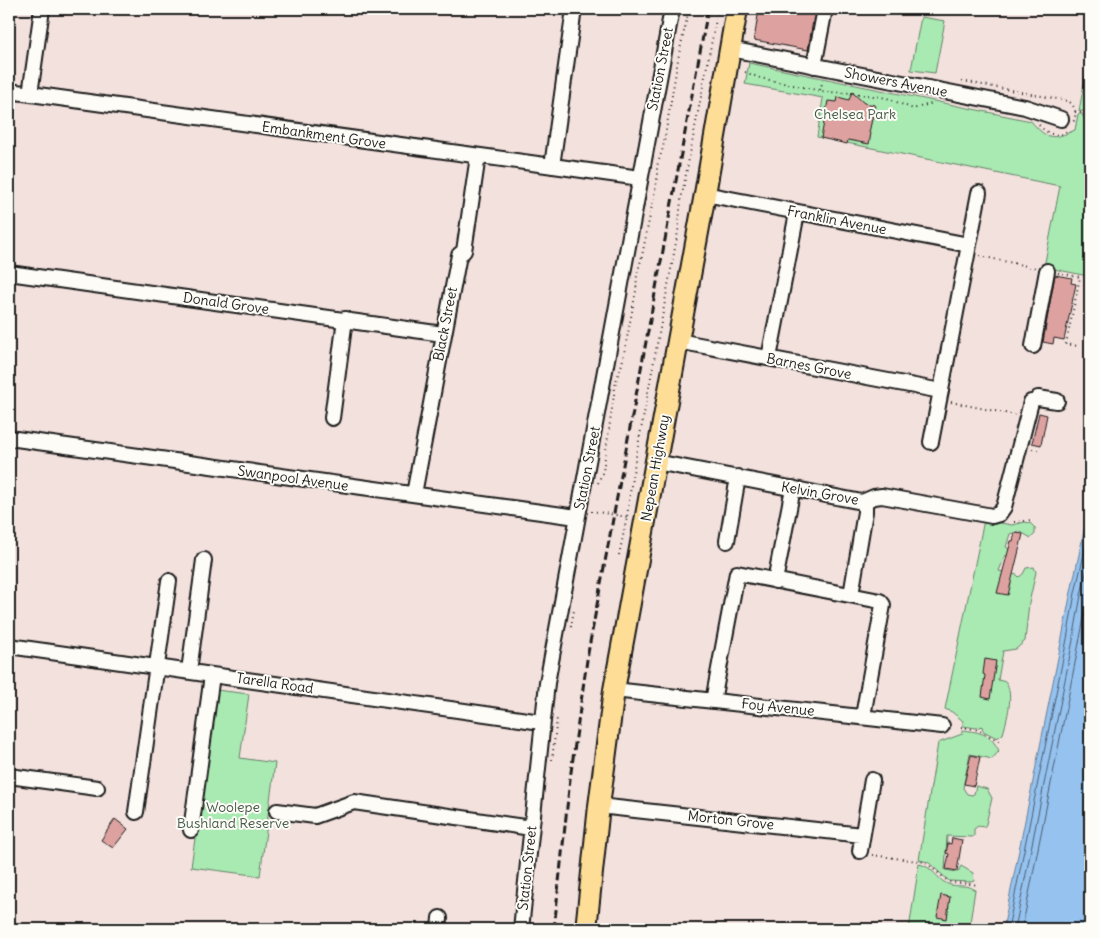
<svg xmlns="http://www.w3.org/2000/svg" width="1099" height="938" viewBox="0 0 1099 938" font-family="Delius,sans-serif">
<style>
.green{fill:#a9e9b2;stroke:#628267}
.water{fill:#95c2ef;stroke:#65809b}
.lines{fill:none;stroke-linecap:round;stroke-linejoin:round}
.shore{stroke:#4c5e70;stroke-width:1}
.building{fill:#dda29f;stroke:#1c1c1c}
.minor-casing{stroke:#1c1c1c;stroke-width:18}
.highway-casing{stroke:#1c1c1c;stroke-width:24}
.path{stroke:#1c1c1c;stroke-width:2;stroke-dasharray:1 4;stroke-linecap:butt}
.minor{stroke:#fdfcf7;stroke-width:14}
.highway{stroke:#fedd96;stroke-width:20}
.rail{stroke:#1c1c1c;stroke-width:3;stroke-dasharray:8 4;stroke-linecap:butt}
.labels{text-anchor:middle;stroke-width:4;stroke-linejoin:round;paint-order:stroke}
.street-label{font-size:14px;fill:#1c1c1c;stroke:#fdfcf7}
.park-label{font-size:14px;fill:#465a49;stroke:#fdfcf7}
</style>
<rect width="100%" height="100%" fill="#f3e1dd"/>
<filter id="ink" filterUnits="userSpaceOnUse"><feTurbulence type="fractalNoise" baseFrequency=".02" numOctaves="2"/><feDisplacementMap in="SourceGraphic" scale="10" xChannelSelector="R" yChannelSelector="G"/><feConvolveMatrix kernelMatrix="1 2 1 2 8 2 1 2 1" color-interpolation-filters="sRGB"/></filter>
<g filter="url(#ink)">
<path class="green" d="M921 17 945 21 935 73 911 70Z
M1090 51V112L1079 111Z
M749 63 1031 121C1047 140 1052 140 1075 130L1078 114H1083V117L1086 118 1087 115 1090 116V278L1083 275 1044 267 1060 186 817 137 823 98 745 84Z
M984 520 1012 525 1025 522 1030 523 1035 528V534L1031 538 1019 531 1010 534 1006 547 1009 549 1008 555 1005 556 999 571 1017 575 1019 577 1023 574 1026 568 1034 567 1036 572 1029 603 1025 641 1016 649 1003 651 998 680 1006 682C1014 695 1007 719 1003 734L997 738 983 731 982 726 976 728 963 726V721L952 712 945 709Z
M216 690 249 694 240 758 275 763 260 876 191 867Z
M962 730C981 732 991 734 999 751L992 759 970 754 963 788 967 794 972 795 974 794 976 786 987 789 992 798 986 824 984 827 978 826 974 829V836L972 837 947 836 945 870 958 872 961 866 973 873 974 881 971 882 949 881 928 862 919 860 938 743 962 734Z
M919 864C934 867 937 880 948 884 957 888 965 883 975 890L969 929H909Z"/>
<path class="water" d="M1090 499V929H1003L1062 638C1070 591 1082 546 1090 499Z"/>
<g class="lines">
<path class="shore" d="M1008 929 1067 639 1075 593 1090 528
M1015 929 1073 640 1081 595 1090 556
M1022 929 1090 588"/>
</g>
<path class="building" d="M759 9H815L808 50 754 40Z
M852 92 864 103 875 105 869 133H871L869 144 848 140 847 144 821 138 828 101 837 102 838 97 849 100Z
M1055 275 1072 278 1071 283 1076 284 1064 340 1054 338 1053 344 1043 342Z
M1039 413 1047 415 1041 445 1032 443Z
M1015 533 1023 534 1008 595 997 593 1011 541H1013Z
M985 659 996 661 990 699 982 697 985 675 983 674Z
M971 755 980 757 974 786 964 784Z
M115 819 128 829 113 848 101 840Z
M952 838 962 840 957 871 946 869 949 854 946 853 948 843 951 844Z
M941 895 950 897 947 919 937 917Z"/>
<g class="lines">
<defs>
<path id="minor" d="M730 49 1025 107 1061 119
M814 66 825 9
M9 91 640 178
M30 94 42 9
M552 166 574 9
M705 194 969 245
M9 273 443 334
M678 341 941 391
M1033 346 1047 271
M769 358 797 213
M1038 398 1057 401
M332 418 345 319
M9 438 577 517
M931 442 979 193
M656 462 862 502 874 497 882 496 992 516 999 514 1004 507 1031 402
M414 494 459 255 464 251 478 156
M727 541 738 477
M775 581 793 488
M851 595 865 512V506L862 502
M9 646 541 722
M189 671 204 560
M614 690 942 726
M713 701 737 573 880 601 883 605 863 716
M9 776 97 788
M599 806 862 835
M277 811 315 816 354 802 531 828
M136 812 169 581
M191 830 212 675
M860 851 872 780
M439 929 440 918
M521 929 547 683 672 9"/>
<path id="highway" d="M586 929 599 806 614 690 705 194 737 9"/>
</defs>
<use href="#minor" class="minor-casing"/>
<use href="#highway" class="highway-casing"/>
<path class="path" d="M745 72 760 78 826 92 852 93
M962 81 1068 101C1076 106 1077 114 1073 123
M820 90 823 80
M853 93 887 98 913 109 933 103
M1075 112 1090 114
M1039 125C1048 135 1059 139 1069 129
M980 256 1036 268
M1058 273 1080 277 1066 344 1078 346
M951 402 1015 415
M1032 449 1037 450V454
M598 483 603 471 616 381 622 364 636 291 637 275 642 256 657 180V166L663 148 679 54 689 9
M592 512V511L627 517
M1009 522H1017L1031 520
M619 555 627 517 632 478 678 232 681 200 718 9
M571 627 574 610
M961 727 979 730 1002 743
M552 760 557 718
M872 855 925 862 949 882 979 885"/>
<use href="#minor" class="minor"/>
<use href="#highway" class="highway"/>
<path class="rail" d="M554 929 570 779 588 653 708 9"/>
</g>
</g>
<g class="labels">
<g class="street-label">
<text transform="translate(660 69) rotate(-79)" y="5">Station Street</text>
<text transform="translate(896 82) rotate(11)" y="5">Showers Avenue</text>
<text transform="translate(324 135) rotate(8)" y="5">Embankment Grove</text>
<text transform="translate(837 220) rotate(11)" y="5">Franklin Avenue</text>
<text transform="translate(226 303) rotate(8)" y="5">Donald Grove</text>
<text transform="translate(445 324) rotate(-79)" y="5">Black Street</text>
<text transform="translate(809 366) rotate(11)" y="5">Barnes Grove</text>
<text transform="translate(587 468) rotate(-79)" y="5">Station Street</text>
<text transform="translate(655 468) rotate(-80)" y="5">Nepean Highway</text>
<text transform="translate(293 478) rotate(8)" y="5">Swanpool Avenue</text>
<text transform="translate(820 493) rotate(10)" y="5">Kelvin Grove</text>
<text transform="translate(275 683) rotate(8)" y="5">Tarella Road</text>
<text transform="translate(778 707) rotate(6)" y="5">Foy Avenue</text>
<text transform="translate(731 820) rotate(6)" y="5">Morton Grove</text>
<text transform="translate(527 868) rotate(-84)" y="5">Station Street</text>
</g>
<g class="park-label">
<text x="855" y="119">Chelsea Park</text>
<text x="233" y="812">Woolepe<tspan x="233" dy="16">Bushland Reserve</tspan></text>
</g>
</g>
<rect width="1099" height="938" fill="none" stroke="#fdfcf7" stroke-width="30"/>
<rect x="15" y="15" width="1069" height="908" fill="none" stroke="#1c1c1c" stroke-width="2" filter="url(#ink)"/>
</svg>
